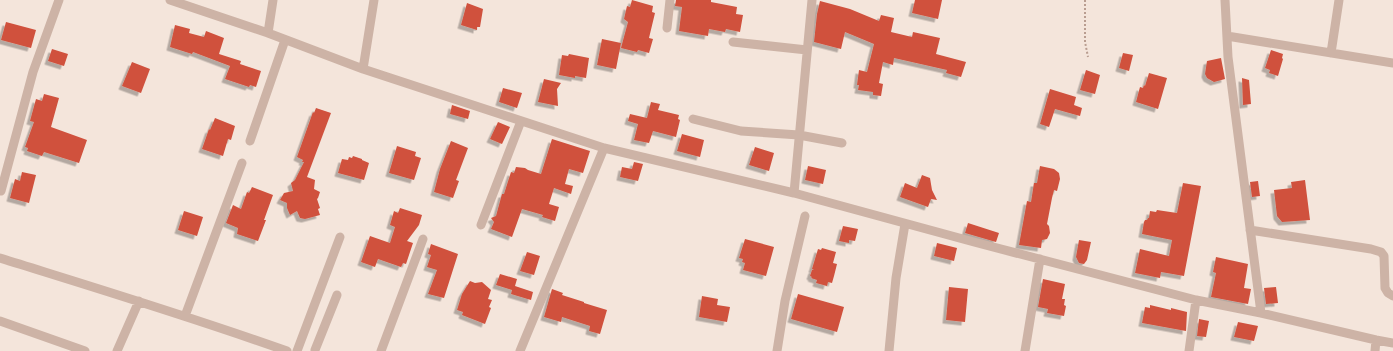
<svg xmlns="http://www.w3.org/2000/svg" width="1393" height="351" viewBox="0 0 1393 351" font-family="Poppins,sans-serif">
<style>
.building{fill:#d0513d;filter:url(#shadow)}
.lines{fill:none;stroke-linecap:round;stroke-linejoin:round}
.path{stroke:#b99d90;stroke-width:2;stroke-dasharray:2 2;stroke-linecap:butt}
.street{stroke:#cdb3a6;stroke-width:9}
</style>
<defs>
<filter id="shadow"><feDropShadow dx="-3.5" dy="3.5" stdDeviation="0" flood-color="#0004"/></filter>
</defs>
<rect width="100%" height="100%" fill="#f4e5db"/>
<path class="building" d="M632 0 653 6 652 12 655 13 649 38 653 39 649 53 638 50 637 52 621 48 628 22 624 19 627 6 630 7Z
M676 0H711V2L737 7 736 14 743 15 740 32 726 29 725 32 709 29 708 36 679 31 682 7 675 6Z
M915 0H942L938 19 912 13Z
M820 1 850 9 879 21 881 15 894 18 891 32 912 37 913 32 940 38 936 54 966 62 961 77 946 73 947 70 894 58 893 65 883 62 879 83 883 84 881 96 873 95V92L858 90 859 85H857L859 70 867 72 874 44 845 32 841 49 814 42 817 14Z
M467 3 483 9 480 27H477V30L461 25Z
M6 22 36 30 31 48 1 40Z
M175 25 190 29 189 33 204 37 206 31 224 38 219 54 241 61 240 64 261 71 256 87 250 85 249 87 225 79 230 66 193 52 192 54 170 47Z
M602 39 621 43 616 69 597 65Z
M52 49 68 54 64 66 48 61Z
M1271 50 1283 54 1282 58 1283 59 1278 76 1269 73 1270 70 1265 68Z
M1123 53 1133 55 1129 71 1119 68Z
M569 54 589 58 586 78 575 76V78L559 75 562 55 568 56Z
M1221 58 1225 79 1214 82 1207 78 1205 74 1207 61Z
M132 62 150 69 141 93 122 86Z
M1086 70 1100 75 1095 94 1080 90Z
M1149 73 1167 78 1158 109 1136 102 1140 87 1143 88 1144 85 1145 86Z
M1242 78 1249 80 1251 104 1243 105Z
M544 79 561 83 557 89 558 106 538 102Z
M503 88 522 93 517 108 499 102Z
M1050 89 1076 97 1074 105 1082 108 1080 116 1055 109 1049 127 1040 124Z
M44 94 59 98 51 127 87 140 79 163 44 152 42 156 27 151 28 148 25 147 34 122 30 121 36 99 42 101Z
M651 102 660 104 658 110 679 115 678 119 680 120 676 137 653 131 649 143 634 140 638 124 628 121 630 114 647 118Z
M452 105 470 111 468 119 450 114Z
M316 108 331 113 307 177 315 180 314 189 320 192 318 198 317 199 320 208 318 209 320 215 305 219 300 218 297 211 290 215 287 208V203L280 200 284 193 293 191 291 183 295 180 304 162H302L303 160 297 157 313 112 314 113Z
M215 118 235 126 231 140 228 139 223 156 202 149 209 129 210 130Z
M498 122 510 127 502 144 490 139Z
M682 134 704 140 700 157 677 151Z
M552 139 590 151 583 173 569 169 565 184 573 186 571 194 554 188 549 204 559 207 555 221 542 217 543 215 522 209 512 237 491 229 494 222 491 218 496 216 502 194H504L511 172 514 173 516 167 525 168 528 170 541 174Z
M451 141 468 148 456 180 459 181 453 198 434 192 440 169Z
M397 146 416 152 415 156 421 158 414 180 389 173Z
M755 147 774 153 769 171 749 165Z
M353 156 362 159V160L369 163 364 180 338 173 342 159 348 160 349 157 352 158Z
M634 162 643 164 638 181 620 177 622 167 632 169Z
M808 166 826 170 823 184 805 180Z
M1040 166 1054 169 1059 173 1060 179 1057 191 1054 190 1052 198 1047 224 1049 226 1050 233 1047 239 1042 240 1041 248 1019 245 1027 201 1031 202 1034 183H1037Z
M22 172 36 175 29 203 10 198 15 179 20 181Z
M922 175 930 178 932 190 937 200 931 199 928 207 900 197 905 183 917 188Z
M1305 180 1310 220 1282 222 1277 216 1274 190 1292 188 1291 182Z
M1258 181 1260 196 1252 197 1250 182Z
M1183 183 1201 186 1184 276 1161 272 1160 278 1135 273 1140 249 1169 256 1172 240 1142 234 1144 222 1145 220H1147L1148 218H1149L1150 211 1156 212 1157 210 1177 213Z
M252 187 273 195 264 220H266L258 241 237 234 238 228 226 223 233 205 241 209 247 192 249 193Z
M400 208 422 215 419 225 407 241 413 243 406 264 403 263 401 267 378 259 375 267 361 262 370 236 390 243 395 227 390 225 394 211 398 213Z
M184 211 203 217 197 236 178 230Z
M968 223 999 233 996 242 965 233Z
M843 226 858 229 855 241 849 240V243L839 241Z
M745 239 774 247 766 276 743 270 745 263 742 262 743 259 739 258Z
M1079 240 1091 242 1087 260 1084 264 1079 263 1076 257Z
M937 243 957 248 954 261 934 256Z
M431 244 458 254 444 298 428 294 437 270 427 267 431 255 428 254Z
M822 248 836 252 833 263 837 264 834 276 832 283 828 282 827 286 816 283 817 280 811 278 812 277 810 276 812 270H814L812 269 818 249 821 250Z
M527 252 540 256 534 275 520 271Z
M1216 257 1248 264 1244 288 1251 289 1248 304 1211 297 1216 273 1213 272Z
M500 274 517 279 515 286 533 292 531 300 511 294 512 290 496 285Z
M1043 279 1065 284 1062 299H1065L1064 305 1066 306 1064 316 1047 313 1048 309 1038 307Z
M470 281 475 283 482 282 491 290 488 299 492 300 489 307 491 308 485 324 462 315 463 312 457 310 462 294Z
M949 287 968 289 965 322 946 320Z
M1276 287 1278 303 1266 304 1264 288Z
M552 289 563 293 562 295 584 302V303L607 310 600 334 589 331 590 326 562 317 561 322 544 317Z
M798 294 844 307 837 332 791 319Z
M702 296 718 299 717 305 730 307 727 322 699 317Z
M1150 305 1171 310V308L1187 312 1186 331 1142 323 1145 307 1150 308Z
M1199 319 1209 321 1206 337 1197 336Z
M1238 322 1258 326 1254 341 1234 337Z"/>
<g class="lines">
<path class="path" d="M1085 0V42L1088 57"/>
<path class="street" d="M170 0 268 33 363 69 604 148 794 193 974 242 1196 300 1261 313 1376 340 1393 343
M1225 0 1228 57 1261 313
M667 28 670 0
M268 33 273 0
M1227 36 1393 63
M733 42 807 50
M1331 53 1339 0
M363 69 374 0
M693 119 741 131 799 135 842 143
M250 141 285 40
M1 191 33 72 59 0
M794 193 812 0
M481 225 521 121
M1250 230 1371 249 1381 252 1384 256 1385 288 1388 293 1393 296
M0 258C96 288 192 317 287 351
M185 316 242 163
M0 321 85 351
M315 350 337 295
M117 351 139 301
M297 351 340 237
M381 351 423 239
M520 351 604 148
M777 351 785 301 805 216
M889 351 896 278 905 224
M1025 351 1040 259
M1189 351 1196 300
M1375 351 1376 340"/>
</g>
</svg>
